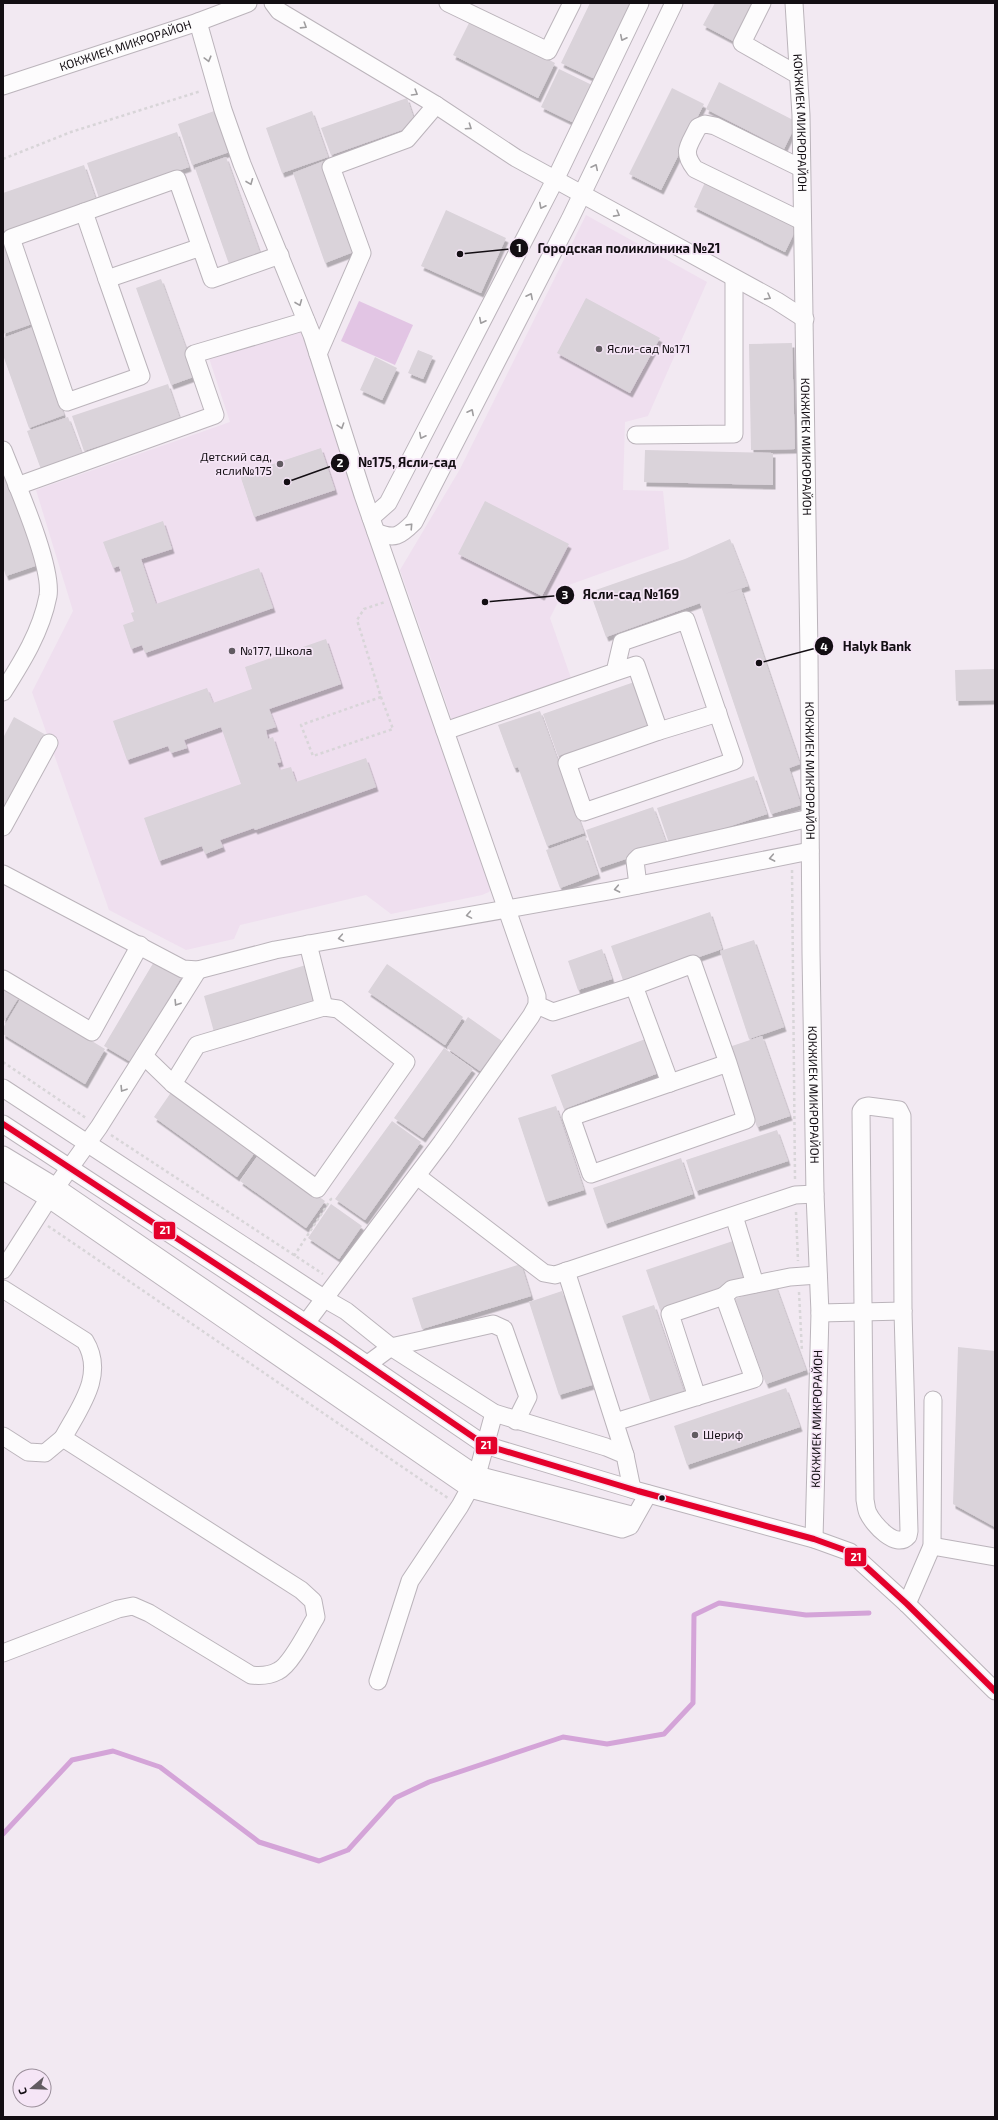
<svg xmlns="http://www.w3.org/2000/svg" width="998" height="2120" viewBox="0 0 998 2120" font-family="'Exo 2',sans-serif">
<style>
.built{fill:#efdfef}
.green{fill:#e2c5e4}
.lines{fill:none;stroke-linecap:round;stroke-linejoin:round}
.stream{stroke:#d4a4d8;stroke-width:5}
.building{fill:#dad3da;filter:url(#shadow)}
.minor-casing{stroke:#bbb4bb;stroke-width:19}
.path{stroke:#d8d5d8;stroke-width:2.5;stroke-dasharray:3 3;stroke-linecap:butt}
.minor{stroke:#fdfcfd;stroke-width:17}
.bus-1-casing{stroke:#f5e5f6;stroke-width:9}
.bus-1{stroke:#e4002b;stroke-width:6}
.oneway{stroke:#9f9d9f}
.poi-dot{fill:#615b61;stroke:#f5e5f6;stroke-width:1.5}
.bus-dot{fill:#130e13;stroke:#f5e5f6;stroke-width:1.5}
.labels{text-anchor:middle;stroke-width:3.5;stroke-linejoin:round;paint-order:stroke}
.street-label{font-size:12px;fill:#130e13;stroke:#f5e5f6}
.poi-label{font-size:12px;fill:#130e13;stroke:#f5e5f6;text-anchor:start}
.leader{fill:none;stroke:#130e13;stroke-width:1.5}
.callout-dot{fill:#130e13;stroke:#f5e5f6;stroke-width:1.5}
.mark-label{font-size:12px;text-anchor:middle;font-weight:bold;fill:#fff}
.callout-label{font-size:13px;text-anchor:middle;font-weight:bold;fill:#130e13;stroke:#f5e5f6;stroke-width:3.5;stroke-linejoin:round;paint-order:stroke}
.line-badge{stroke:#f5e5f6;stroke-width:1.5}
.badge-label{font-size:11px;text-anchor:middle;font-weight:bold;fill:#fff}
</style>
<defs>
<filter id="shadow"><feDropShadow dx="2.5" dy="4.5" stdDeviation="0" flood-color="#0004"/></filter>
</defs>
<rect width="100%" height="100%" fill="#f2e9f2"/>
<path class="built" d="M586 215 707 282 648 416 625 422 623 490 663 491 669 549 566 586 550 618 571 678 452 720 400 570 460 469Z
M303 327 492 886 489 892 482 895 391 914 366 895 240 925 234 939 186 950 109 910 32 692 73 611 36 490 230 422 209 358Z"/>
<path class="green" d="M359 301 413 325 395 365 341 341Z"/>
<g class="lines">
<path class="stream" d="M3 1834 72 1760 113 1751 160 1767 259 1842 319 1861 348 1850 395 1798 429 1782 563 1737 607 1744 664 1734 693 1703 694 1615 719 1603 806 1615 869 1613"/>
</g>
<path class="building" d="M590 3H631L595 79 561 63Z
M715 3H756L735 42 703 25Z
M471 19 555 63 538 98 453 55Z
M559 69 592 85 574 123 541 107Z
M719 82 797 122 784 149 706 109Z
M672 88 704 104 661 190 629 174Z
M407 98 416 125 331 155 321 128Z
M217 110 232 151 192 165 178 124Z
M312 111 328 157 282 173 266 128Z
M177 132 189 167 99 198 87 163Z
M226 157 260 253 229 264 195 168Z
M324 161 356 251 325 263 293 173Z
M84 165 96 200 4 232 3 193Z
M706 180 798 225 785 252 694 207Z
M446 210 506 238 481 293 421 266Z
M3 238 32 324 3 334Z
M161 279 196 376 171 385 136 288Z
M586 298 660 338 630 393 557 353Z
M33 327 64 415 29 428 3 355V338Z
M792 343 795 449 751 450 749 344Z
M418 350 433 356 423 379 408 373Z
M375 357 397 368 382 400 360 390Z
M168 384 180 419 84 451 72 416Z
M68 417 83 457 42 472 27 431Z
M321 448 335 490 254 517 240 475Z
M645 450 773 453V485L644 482Z
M3 473H5L38 565 6 576 3 567Z
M485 501 569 544 542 596 458 554Z
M163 521 172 549 141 559 156 604 259 568 273 608 145 653 142 645 131 649 123 625 134 621 131 613 134 612 119 566 113 568 103 542Z
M730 539 748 586 725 594 741 589 800 764 789 768 801 805 771 814 700 603 606 637 590 592 685 559Z
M326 639 341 684 269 709 276 727 266 730 268 739 273 737 281 762 277 763 280 770 291 767 296 782 366 758 376 787 255 830 254 828 220 840 223 847 205 854 202 846 159 861 144 818 241 784 221 727 184 740 187 748 171 753 168 746 127 760 113 721 207 688 213 703 252 689 245 667Z
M995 669V700L956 701 955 670Z
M637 681 651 724 558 756 543 714Z
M540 711 584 833 547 846 518 767 514 768 498 725Z
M14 717 46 735 3 811V738Z
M754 776 767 814 670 846 657 808Z
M653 807 667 845 599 868 586 830Z
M585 836 598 874 560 888 546 850Z
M710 912 722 949 624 983 611 946Z
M754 940 784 1027 749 1039 720 951Z
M602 949 612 979 578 990 568 961Z
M155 960 182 976 131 1062 104 1046Z
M387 964 463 1017 445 1045 368 992Z
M306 965 317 1001 214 1032 204 996Z
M3 986 19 997 3 1023Z
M21 998 105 1049 85 1084 3 1034V1028Z
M468 1017 502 1041 480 1071 447 1048Z
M762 1036 790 1116 757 1127 729 1047Z
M648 1038 661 1072 564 1109 551 1075Z
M444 1048 473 1069 423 1138 394 1118Z
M172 1091 256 1151 237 1177 154 1117Z
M556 1106 584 1190 546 1202 518 1118Z
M392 1121 421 1142 365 1220 335 1199Z
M777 1130 788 1161 696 1191 686 1160Z
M259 1154 325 1201 306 1228 240 1181Z
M681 1158 693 1194 605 1224 593 1188Z
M331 1204 362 1226 339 1259 308 1238Z
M733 1241 746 1281 660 1310 646 1270Z
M521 1264 531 1296 422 1329 412 1298Z
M775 1284 806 1370 766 1384 735 1299Z
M562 1291 592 1385 559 1395 529 1302Z
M654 1305 684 1392 651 1403 622 1316Z
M958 1347 995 1351V1527L953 1504Z
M786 1388 800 1427 687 1465 674 1426Z"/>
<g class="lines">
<defs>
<g id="minor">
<path d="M273 3 279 11 436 105 516 158 777 301 805 319"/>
<path d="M448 3 548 51 572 3"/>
<path d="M762 3 742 43 798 75"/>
<path id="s1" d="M794 3 801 115 809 654 811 953 815 1194 820 1313 814 1539"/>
<path d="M198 22 223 110 242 164 312 335 363 495 537 996V1005L531 1016 442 1142 306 1323"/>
<path id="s2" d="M3 86 198 22 248 3"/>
<path d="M801 168 715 126 705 124 698 127C689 146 681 151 695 169L802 221"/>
<path d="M84 212 107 279"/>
<path d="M201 247 107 279 141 376 67 402 11 238 177 179 212 279 280 255"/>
<path d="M318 354 362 253 331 167 407 139 436 105"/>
<path d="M636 435 734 434V278"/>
<path d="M3 450C15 481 53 566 48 596 41 632 22 662 3 692"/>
<path d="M17 486 215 415 194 354 306 321"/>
<path d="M371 518 388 503 555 180 640 3"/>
<path d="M376 532C395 540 400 536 414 522L570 219 674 3"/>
<path d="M445 731 615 672 636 665 659 731 567 763 584 812 734 761 686 620 622 642 615 672"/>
<path d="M659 731 718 713"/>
<path d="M3 827 49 743"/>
<path d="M3 874 183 969 198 970 275 950 609 891 810 851"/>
<path d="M638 885 635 861 639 857 810 818"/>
<path d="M308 944 324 1007"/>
<path d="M3 979 92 1032 140 945"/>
<path d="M634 986 670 1083"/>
<path d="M537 1005 553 1012 634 986 693 964 728 1063 746 1120 591 1174 571 1117 728 1063"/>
<path d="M324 1007 338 1009 406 1062 317 1189 173 1084 197 1045Z"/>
<path d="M144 1056 173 1084"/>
<path d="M3 1088 325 1299 346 1311 391 1347 494 1413 606 1447 625 1455 632 1489"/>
<path d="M868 1106 899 1110 902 1116 903 1311 909 1531 908 1536C896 1550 873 1524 868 1513 866 1509 866 1504 865 1500L861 1111 864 1107Z"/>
<path d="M3 1124 330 1339 485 1445 638 1491 814 1539 850 1552 907 1604 995 1691"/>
<path d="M3 1155 56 1187 477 1475 460 1506 410 1581 378 1681"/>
<path d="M3 1171 49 1199 470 1489 622 1529 630 1526 648 1494"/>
<path d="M417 1176 544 1273 555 1275 795 1195 815 1194"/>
<path d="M734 1216 755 1284"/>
<path d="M3 1270 56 1187 99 1127 198 970"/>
<path d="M566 1271 625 1455"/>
<path d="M3 1289 85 1341C106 1375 79 1408 63 1438L301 1590 313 1601 316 1617C308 1630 291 1665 278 1671 269 1676 260 1676 251 1675L149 1613 133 1606 118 1609 3 1653"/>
<path d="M724 1296 732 1289 790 1277 818 1275"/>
<path d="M820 1313 903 1311"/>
<path d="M368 1364 391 1347 493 1324 504 1329 528 1397 516 1421"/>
<path d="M494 1413 477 1475 635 1516"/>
<path d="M615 1422 754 1379 724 1296 670 1314 697 1397"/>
<path d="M3 1436 28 1452 45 1453 63 1438"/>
<path d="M932 1546 995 1557"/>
<path d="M907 1604 932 1546 933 1400"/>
</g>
</defs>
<use href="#minor" class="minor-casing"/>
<path class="path" d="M3 159 71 132 201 91
M381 697 301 725 313 756 393 729 381 697 357 620 364 609 385 602
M792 870 795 1179
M3 1062 86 1118
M111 1135 323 1274
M796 1212 798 1261
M48 1226 448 1498
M294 1256 331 1199 330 1198
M799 1292 802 1352"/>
<use href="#minor" class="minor"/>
<defs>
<path id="bus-1" d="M3 1124 330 1339 485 1445 638 1491 814 1539 850 1552 907 1604 995 1691"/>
</defs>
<use href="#bus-1" class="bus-1-casing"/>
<use href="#bus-1" class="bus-1"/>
</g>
<defs><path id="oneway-chevron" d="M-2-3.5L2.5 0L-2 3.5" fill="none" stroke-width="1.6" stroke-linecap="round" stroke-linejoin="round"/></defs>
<g class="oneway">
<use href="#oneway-chevron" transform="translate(304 26) rotate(32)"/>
<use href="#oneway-chevron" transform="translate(623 38) rotate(116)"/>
<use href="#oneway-chevron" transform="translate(208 59) rotate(75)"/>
<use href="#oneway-chevron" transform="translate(415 93) rotate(31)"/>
<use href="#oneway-chevron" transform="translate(469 127) rotate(34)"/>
<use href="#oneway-chevron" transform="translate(595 167) rotate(-64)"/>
<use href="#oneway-chevron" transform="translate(250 182) rotate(68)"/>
<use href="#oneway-chevron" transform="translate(542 206) rotate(117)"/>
<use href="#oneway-chevron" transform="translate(617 214) rotate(29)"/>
<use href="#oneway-chevron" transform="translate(530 296) rotate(-63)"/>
<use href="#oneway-chevron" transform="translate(768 297) rotate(29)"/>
<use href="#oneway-chevron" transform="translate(299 303) rotate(68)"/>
<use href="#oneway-chevron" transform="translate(482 321) rotate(117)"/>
<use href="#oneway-chevron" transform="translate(471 412) rotate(-63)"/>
<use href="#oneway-chevron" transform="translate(341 426) rotate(72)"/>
<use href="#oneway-chevron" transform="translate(422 436) rotate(117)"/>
<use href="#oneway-chevron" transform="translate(410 526) rotate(-47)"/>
<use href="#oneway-chevron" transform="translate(772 858) rotate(169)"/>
<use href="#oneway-chevron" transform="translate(617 889) rotate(169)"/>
<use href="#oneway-chevron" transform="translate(469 915) rotate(170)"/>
<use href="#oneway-chevron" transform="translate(341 938) rotate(170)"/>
<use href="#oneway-chevron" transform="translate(177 1003) rotate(122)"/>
<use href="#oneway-chevron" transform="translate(123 1089) rotate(122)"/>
</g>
<g class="poi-dot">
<circle cx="599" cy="349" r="4"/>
<circle cx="280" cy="464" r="4"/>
<circle cx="232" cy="651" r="4"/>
<circle cx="695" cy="1435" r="4"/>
</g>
<circle class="bus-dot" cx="662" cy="1498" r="3.5"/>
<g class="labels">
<g class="street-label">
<text dy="4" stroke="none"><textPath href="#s2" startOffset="129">КОКЖИЕК МИКРОРАЙОН</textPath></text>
<text dy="4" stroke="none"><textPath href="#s1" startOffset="120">КОКЖИЕК МИКРОРАЙОН</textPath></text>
<text dy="4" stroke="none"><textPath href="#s1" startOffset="444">КОКЖИЕК МИКРОРАЙОН</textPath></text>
<text dy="4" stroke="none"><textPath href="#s1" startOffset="768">КОКЖИЕК МИКРОРАЙОН</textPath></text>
<text dy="4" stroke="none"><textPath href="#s1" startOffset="1092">КОКЖИЕК МИКРОРАЙОН</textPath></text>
<text transform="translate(817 1419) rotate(-89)" y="4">КОКЖИЕК МИКРОРАЙОН</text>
</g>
<g class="poi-label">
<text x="607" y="353">Ясли-сад №171</text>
<text x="272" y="461" text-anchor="end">Детский сад,<tspan x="272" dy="14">ясли№175</tspan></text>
<text x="240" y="655">№177, Школа</text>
<text x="703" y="1439">Шериф</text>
</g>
</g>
<path class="leader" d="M460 254L519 248M287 482L340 463M485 602L565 595M759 663L824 646"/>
<g class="callout-dot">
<circle cx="460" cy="254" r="4"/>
<circle cx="287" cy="482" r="4"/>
<circle cx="485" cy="602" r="4"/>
<circle cx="759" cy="663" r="4"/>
<circle cx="519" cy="248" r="10"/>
<circle cx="340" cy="463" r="10"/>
<circle cx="565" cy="595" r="10"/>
<circle cx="824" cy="646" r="10"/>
</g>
<g class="mark-label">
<text x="519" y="252">1</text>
<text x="340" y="467">2</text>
<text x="565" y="599">3</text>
<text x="824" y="651">4</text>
</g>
<g class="callout-label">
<text x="629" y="253">Городская поликлиника №21</text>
<text x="407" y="467">№175, Ясли-сад</text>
<text x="631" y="599">Ясли-сад №169</text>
<text x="877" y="651">Halyk Bank</text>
</g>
<g class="line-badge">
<rect x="153" y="1221" width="23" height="19" rx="4" fill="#e4002b"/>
<rect x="475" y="1436" width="23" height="19" rx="4" fill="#e4002b"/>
<rect x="844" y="1547" width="23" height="20" rx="4" fill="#e4002b"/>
</g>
<g class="badge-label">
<text x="165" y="1234">21</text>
<text x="486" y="1449">21</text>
<text x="856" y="1561">21</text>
</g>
<rect width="998" height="2120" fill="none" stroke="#130e13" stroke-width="8"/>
<g transform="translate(32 2088) rotate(251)"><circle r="19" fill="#f5e5f6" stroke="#9b8f9b"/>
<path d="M0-3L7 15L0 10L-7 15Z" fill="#615b61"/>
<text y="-6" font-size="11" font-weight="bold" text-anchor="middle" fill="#130e13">С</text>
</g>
</svg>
